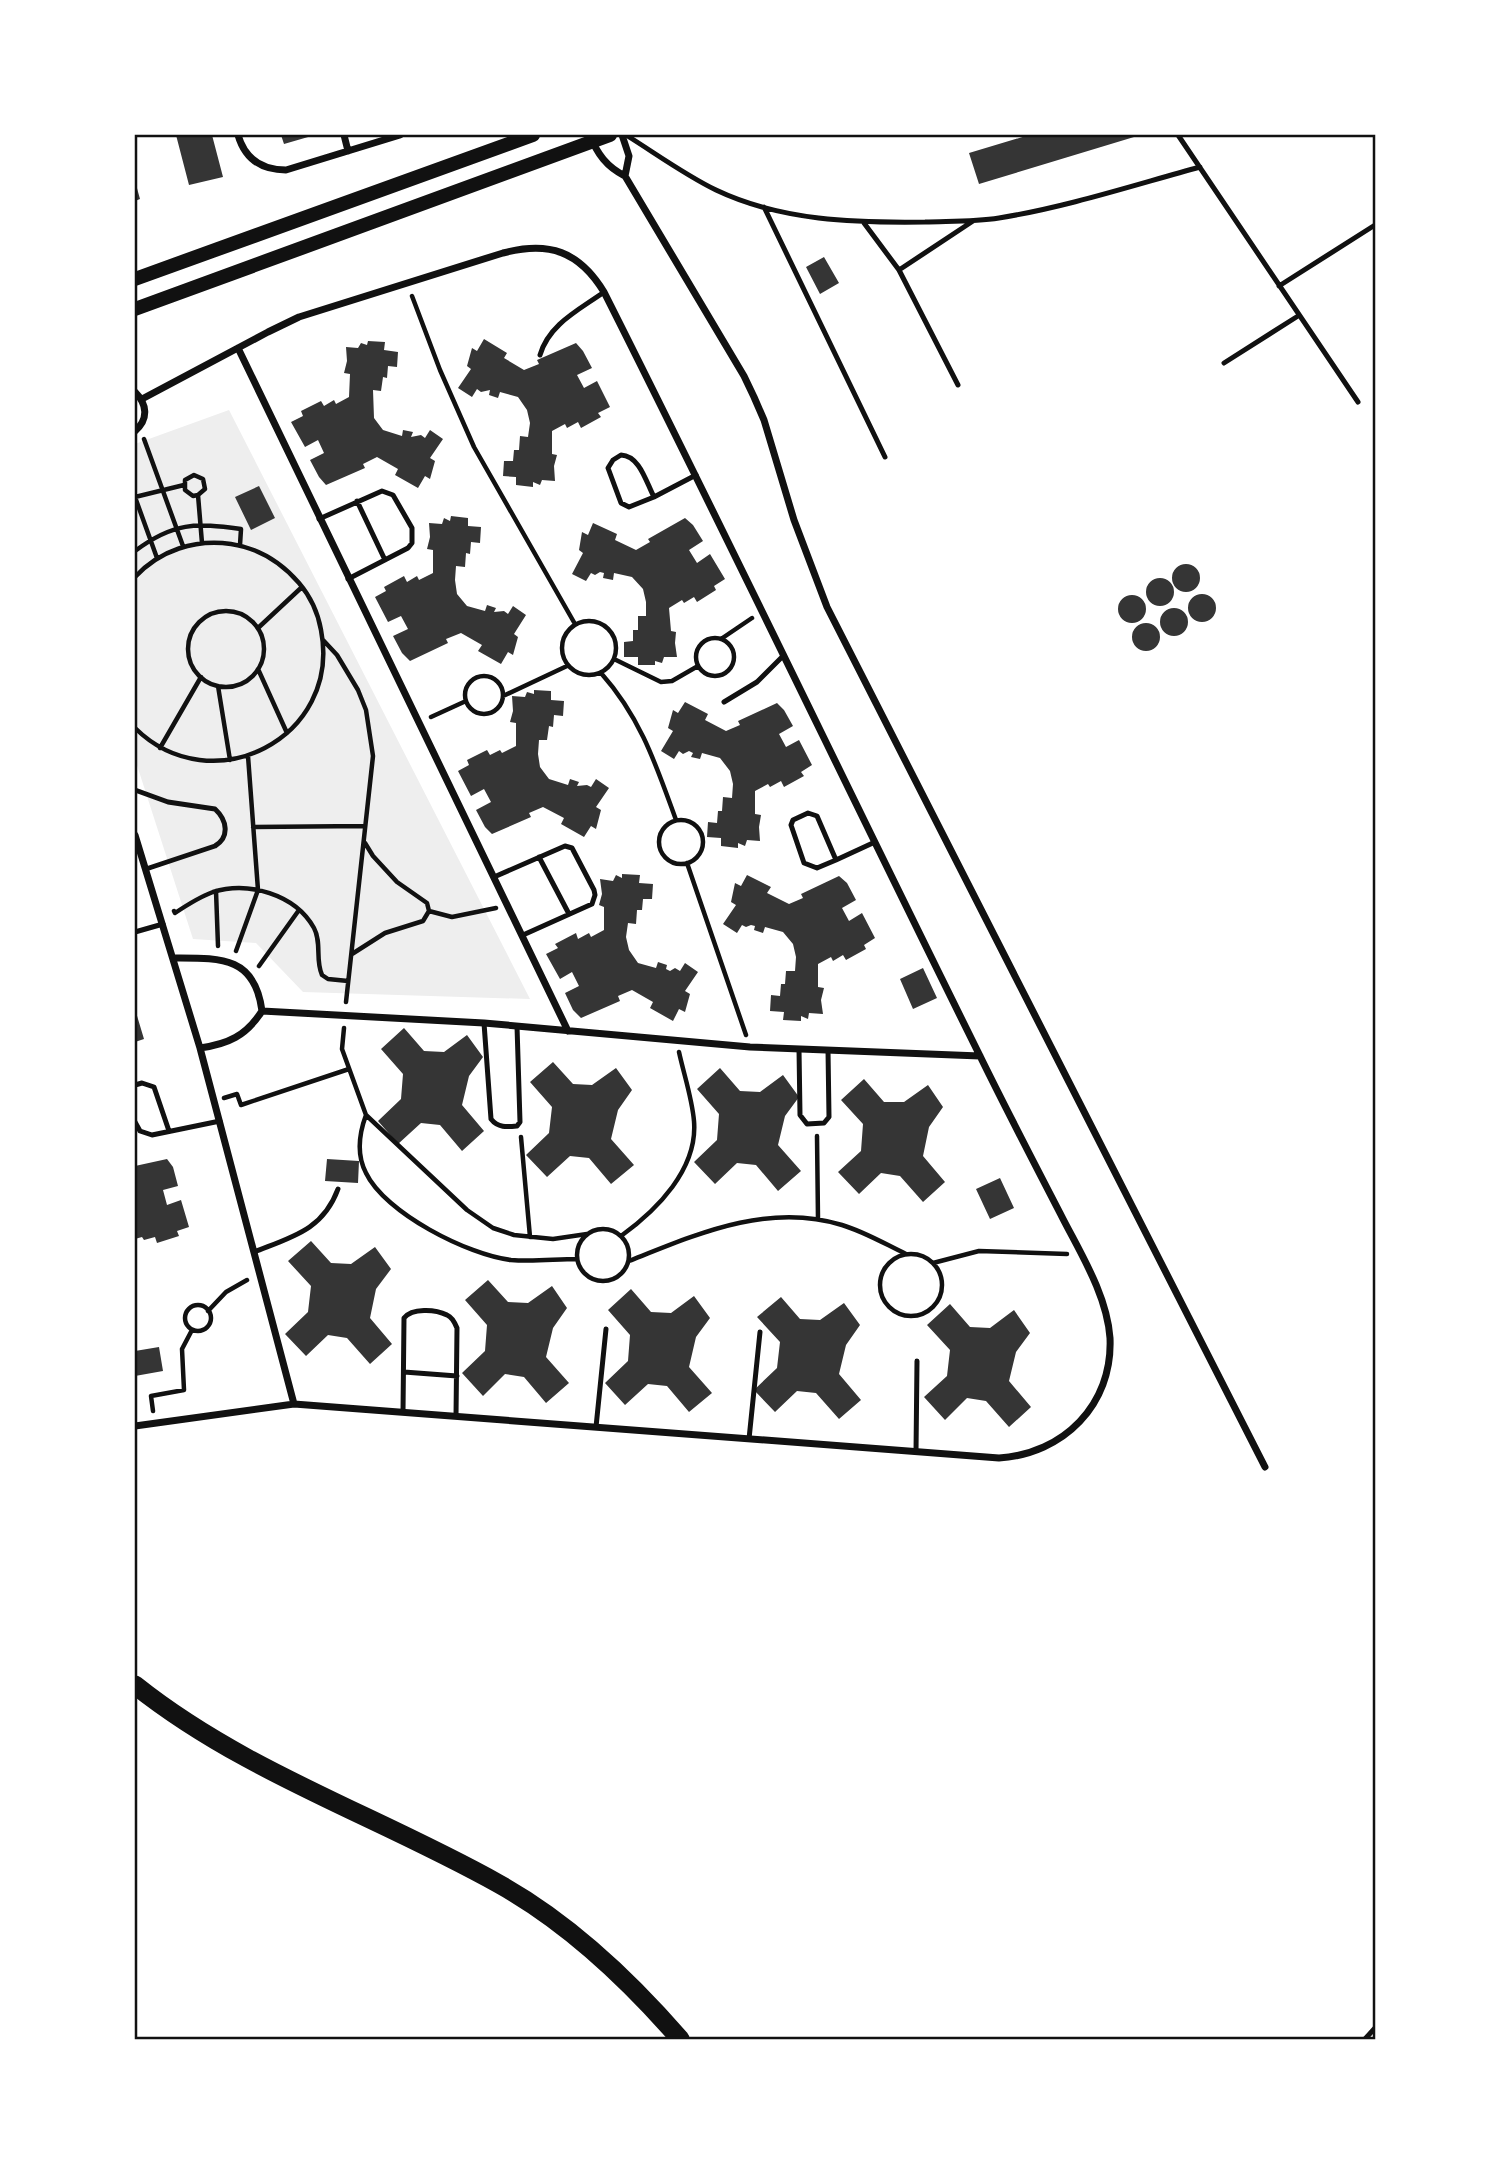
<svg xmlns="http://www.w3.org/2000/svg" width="1510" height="2174" viewBox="0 0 1510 2174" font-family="'Noto Sans',sans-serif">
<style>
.green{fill:#eee}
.building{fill:#353535}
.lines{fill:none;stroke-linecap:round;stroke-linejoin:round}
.path{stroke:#111;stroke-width:4.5}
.service{stroke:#111;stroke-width:5}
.minor{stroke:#111;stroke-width:7}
.secondary{stroke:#111;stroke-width:14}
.trunk{stroke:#111;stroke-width:19}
.neatline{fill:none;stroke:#111;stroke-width:2.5}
</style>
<rect width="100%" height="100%" fill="#fff"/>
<path class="green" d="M229 410 530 999 303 992 256 943 193 939 135 759V444Z"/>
<path class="building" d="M176 135H212L223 177 189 185Z
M281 135H315L284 144Z
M1029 135H1134V137L979 184 969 153Z
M135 181 140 199 135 201Z
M824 257 839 283 820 294 806 267Z
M484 339 507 353 504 358 524 370 539 364 537 360 576 343 583 351 592 368 577 375 584 388 597 381 610 407 598 413 601 417 581 428 578 422 567 428 565 424 552 431V454L557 455 554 466 555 481 542 480 540 485 533 482V487L516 485V477L503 476 504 461H513L514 450H519L520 436 528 437 530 423 527 410 518 397 500 392 498 398 489 395 490 390 481 392 477 389 472 397 458 388 471 369 467 366 472 348 477 351Z
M368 341 385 342 384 350 398 352 397 367 388 366 387 378 383 377 381 391 373 390 374 418 383 430 402 436 403 430 413 432 411 437 421 435 425 438 430 430 443 439 430 458 435 461 430 479 425 476 418 488 395 475 398 469 377 457 363 464 365 468 326 485 319 477 310 460 324 453 318 440 305 447 291 422 303 416 301 411 321 401 324 406 334 400 336 404 349 397 350 374 344 373 347 361 346 347 358 348 361 343 367 345Z
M259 486 275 518 251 530 235 497Z
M451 516 468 518V526L481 527 480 543 471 542 470 554 466 553 465 567 456 566 455 580 457 594 467 606 485 611 487 605 496 608 494 612 504 611 508 614 513 606 526 615 514 634 518 637 513 655 508 652 501 664 478 651 482 645 461 633 446 639 448 643 410 661 402 653 393 636 408 629 401 616 388 622 375 597 386 591 384 587 404 576 407 582 417 576 419 580 433 573V550L427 549 430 537 429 523 442 524 444 518 450 521Z
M685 518 693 525 703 541 689 550 697 563 710 554 725 579 714 586 716 590 697 602 694 597 684 603 682 600 669 608 671 631 676 632 675 643 677 657H664L662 663 655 661V665H638V657H624V642L633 641V630H638V616H646V602L643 589 632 577 614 573 613 580 603 578 604 573 600 572 595 575 591 573 586 581 572 574 583 553 579 550 582 532 588 535 593 523 617 534 615 540 636 550 650 542 648 539Z
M1172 578a14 14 0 1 1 28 0a14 14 0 1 1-28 0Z
M1146 592a14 14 0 1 1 28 0a14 14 0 1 1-28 0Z
M1188 608a14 14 0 1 1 28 0a14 14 0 1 1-28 0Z
M1118 609a14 14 0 1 1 28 0a14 14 0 1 1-28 0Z
M1160 622a14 14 0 1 1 28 0a14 14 0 1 1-28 0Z
M1132 637a14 14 0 1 1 28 0a14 14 0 1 1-28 0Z
M534 690 551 691V700L564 701 563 716 554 715 553 727 549 726 547 740H539L538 754 540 767 549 779 568 785 570 779 579 782 577 786 587 785 591 787 596 779 609 788 596 807 601 810 596 829 591 826 584 837 561 824 564 818 543 807 529 813 531 817 492 834 485 827 476 810 491 802 484 789 471 796 458 771 469 765 467 760 487 750 490 755 500 750 502 753 516 746V723L510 722 513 711 512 696 525 697 527 692 534 694Z
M685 702 708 714 705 720 726 731 740 725 738 721 777 703 784 710 793 726 779 734 786 747 799 740 812 765 801 772 804 776 784 787 781 781 770 787 768 784 755 791V814L761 815 759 827 760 841 747 840 745 846 738 843V848L721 846V838L707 837 708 822 717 823 718 811H722L723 797 732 798 733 784 730 771 720 758 702 753 700 759 691 757 693 753 689 751 683 754 679 751 674 759 661 751 673 731 668 728 673 710 678 713Z
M622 874 640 875 639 883 653 884 652 899H643L642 910H637L636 924 628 923 626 937 629 950 638 963 656 968 658 962 667 965 666 969 670 971 675 968 680 971 685 963 698 972 685 991 690 994 685 1012 679 1009 673 1021 650 1008 653 1002 632 990 618 996 620 1001 581 1018 573 1010 565 993 579 986 572 972 560 979 546 954 558 948 555 944 576 933 578 939 589 933 591 937 604 930V907L599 905 602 894 600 879 613 881 616 875 622 878Z
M747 875 771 887 767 893 789 904 803 898 801 894 839 876 847 883 856 900 842 908 849 921 862 913 875 938 864 945 866 949 846 960 843 955 833 961 831 957 818 964V987L824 988 821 1000 823 1014 809 1013 808 1019 801 1016V1021L783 1020 784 1012 770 1011 771 995 780 996 781 984H785L786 971H795L796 957 793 944 783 932 765 927 763 933 754 930 755 926 751 925 746 927 742 925 737 933 723 924 736 905 731 902 735 883 741 886Z
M923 968 937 998 913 1009 900 979Z
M135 1009 144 1039 135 1042Z
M404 1028 424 1051 444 1052 467 1035 483 1057 469 1076 462 1105 484 1131 462 1151 440 1125 421 1123 398 1144 378 1121 401 1099 403 1074 381 1049Z
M553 1062 573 1084 592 1085 616 1068 632 1090 618 1110 611 1139 634 1165 611 1184 589 1158 570 1156 547 1177 526 1155 549 1133 552 1107 530 1082Z
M720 1068 740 1091 760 1092 783 1075 799 1097 785 1116 778 1145 801 1171 778 1191 756 1165 737 1163 715 1184 694 1162 717 1140 719 1114 697 1089Z
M864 1079 884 1102H904L928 1085 943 1107 929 1127 923 1156 945 1182 923 1202 900 1176 881 1173 859 1194 838 1172 861 1151 863 1124 841 1100Z
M167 1159 173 1167 178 1186 163 1190 167 1205 181 1200 189 1227 177 1231 179 1236 157 1243 155 1237 144 1240 142 1237 135 1239V1166Z
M327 1159 359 1161 358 1183 325 1181Z
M1000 1178 1014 1208 990 1219 976 1189Z
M311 1241 331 1263 351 1264 375 1247 391 1269 376 1289 370 1318 392 1344 370 1364 347 1338 328 1335 306 1356 285 1334 308 1312 311 1286 288 1261Z
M488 1280 508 1302 528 1303 552 1286 567 1308 553 1328 546 1357 569 1383 546 1403 524 1377 505 1374 483 1396 462 1373 485 1351 487 1325 465 1300Z
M631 1289 651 1312 671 1313 694 1296 710 1318 696 1337 689 1367 712 1393 689 1412 667 1386 648 1384 625 1405 605 1383 628 1361 630 1335 608 1310Z
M781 1297 800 1319 820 1320 844 1303 860 1325 846 1345 839 1374 861 1400 839 1419 816 1393 797 1391 775 1412 754 1390 777 1368 780 1342 757 1317Z
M950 1304 970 1327 990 1328 1014 1310 1030 1333 1016 1352 1009 1381 1031 1407 1009 1427 986 1401 967 1398 945 1420 924 1397 947 1376 950 1350 927 1325Z
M159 1347 163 1371 135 1376V1351Z"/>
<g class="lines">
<path class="path" d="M412 296 440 370 474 447 575 624
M144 439 183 546
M198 495 193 496 185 490V480L194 475 203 479 205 489 198 495 202 543
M135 551C174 522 195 523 241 529L240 545
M157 558 135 497 184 485
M135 577C160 550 195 539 231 544 258 548 281 562 299 583 310 596 318 613 321 630 342 738 212 804 135 728
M188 649a38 38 0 1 1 76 0a38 38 0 1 1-76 0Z
M562 648a27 27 0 1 1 54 0a27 27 0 1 1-54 0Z
M258 628 302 587
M696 657a19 19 0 1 1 38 0a19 19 0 1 1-38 0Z
M721 639 752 618
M323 640 337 655 358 690 366 710 373 756 346 1002
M614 659 661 682 672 681 698 666
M258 669 287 733
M601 673C641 718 656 765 676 820
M465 695a19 19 0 1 1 38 0a19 19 0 1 1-38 0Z
M218 686 230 760
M503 696 567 666
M431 717 466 701
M160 748 201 677
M659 842a22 22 0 1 1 44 0a22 22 0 1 1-44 0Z
M253 827 365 826
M687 863 746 1035
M216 891 218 946
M174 911 175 913C187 905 199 897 213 892 248 881 295 894 314 928 322 943 315 960 322 975L328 979 348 981
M429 911 452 917 496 908
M236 951 258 890 248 756
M352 954 385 933 423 921 429 911 427 903 397 882 373 856 365 843
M259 966 299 910
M344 1028 342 1049 366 1115 467 1210 493 1228 514 1235 553 1239 587 1234
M224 1098 237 1094 241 1105 349 1069
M366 1115C359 1134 356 1154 366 1173 385 1213 468 1255 511 1260 533 1262 556 1259 577 1259
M817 1136 818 1219
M521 1137 530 1237
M577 1255a26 26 0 1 1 52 0a26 26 0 1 1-52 0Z
M621 1236C657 1210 698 1169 694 1121 692 1098 684 1075 679 1052
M880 1285a31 31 0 1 1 62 0a31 31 0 1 1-62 0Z
M629 1261C697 1234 768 1202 842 1225 865 1232 885 1244 906 1254
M933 1263 979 1251 1067 1254
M185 1318a13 13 0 1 1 26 0a13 13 0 1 1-26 0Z
M208 1311 226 1292 247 1280
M153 1411 151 1396 184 1390 182 1349 192 1330"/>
<path class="service" d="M626 135C655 153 685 175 716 190 781 221 855 223 925 222 949 221 974 222 999 218 1067 207 1134 185 1200 167
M1178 135 1358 402
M764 207 885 457
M864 223 899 270 958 385
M899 270 973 221
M1279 286 1375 225
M540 355C549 324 579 310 604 292
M1224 363 1298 316
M621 455C640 456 646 482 654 497L629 507 621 503 608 468 613 460Z
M654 497 696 475
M357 501 385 560
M319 519 382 491 393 495 412 528V543L408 548 348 579
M724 702 757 682 784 655
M135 790 168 802 215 809C227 820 230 837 215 846L146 869
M808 813 817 816 836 860 817 868 804 863 791 825 793 820Z
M539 857 569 914
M836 860 875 842
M494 877 565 846 572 848 594 890 595 895 592 904 523 935
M135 932 163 924
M484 1023 491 1119C498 1128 507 1127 517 1126L520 1122 517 1026
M799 1049 800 1115 807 1124 824 1123 829 1117 828 1050
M135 1085 142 1083 154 1087 169 1131
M135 1122 140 1131 152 1135 220 1121
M254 1252C292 1237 323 1230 338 1189
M404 1372 457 1376
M403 1412 404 1318C412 1308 435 1309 447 1315 452 1317 455 1323 457 1328L456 1416
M596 1427 606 1329
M749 1439 760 1332
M916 1452 917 1361
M1365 2039 1375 2028"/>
<path class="minor" d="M238 135C245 159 261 170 286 170L400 135
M344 135 348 151
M590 135C597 154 607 167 625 176L744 376 754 397 764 420 794 520 827 607 1265 1467
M622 135 629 156 625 176
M238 348 568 1031
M135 392C147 404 149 419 135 431
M135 835 200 1048 294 1404
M174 958C220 958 255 956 262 1011 246 1036 228 1044 200 1048
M262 1011 484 1023 750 1047 980 1056
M135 1426 294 1404 999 1458C1063 1454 1113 1405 1110 1338 1107 1294 1079 1251 1060 1213 1033 1161 1006 1109 980 1056 854 802 732 546 604 292 579 251 549 241 503 253L299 317 268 332 142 399"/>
<path class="secondary" d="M135 279 533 135
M135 309 610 135"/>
<path class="trunk" d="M135 1685C244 1772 378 1816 499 1884 569 1923 628 1979 680 2039"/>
</g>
<rect width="1510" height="2174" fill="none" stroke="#ffffff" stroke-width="273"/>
<rect x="136" y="136" width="1238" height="1902" class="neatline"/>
</svg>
